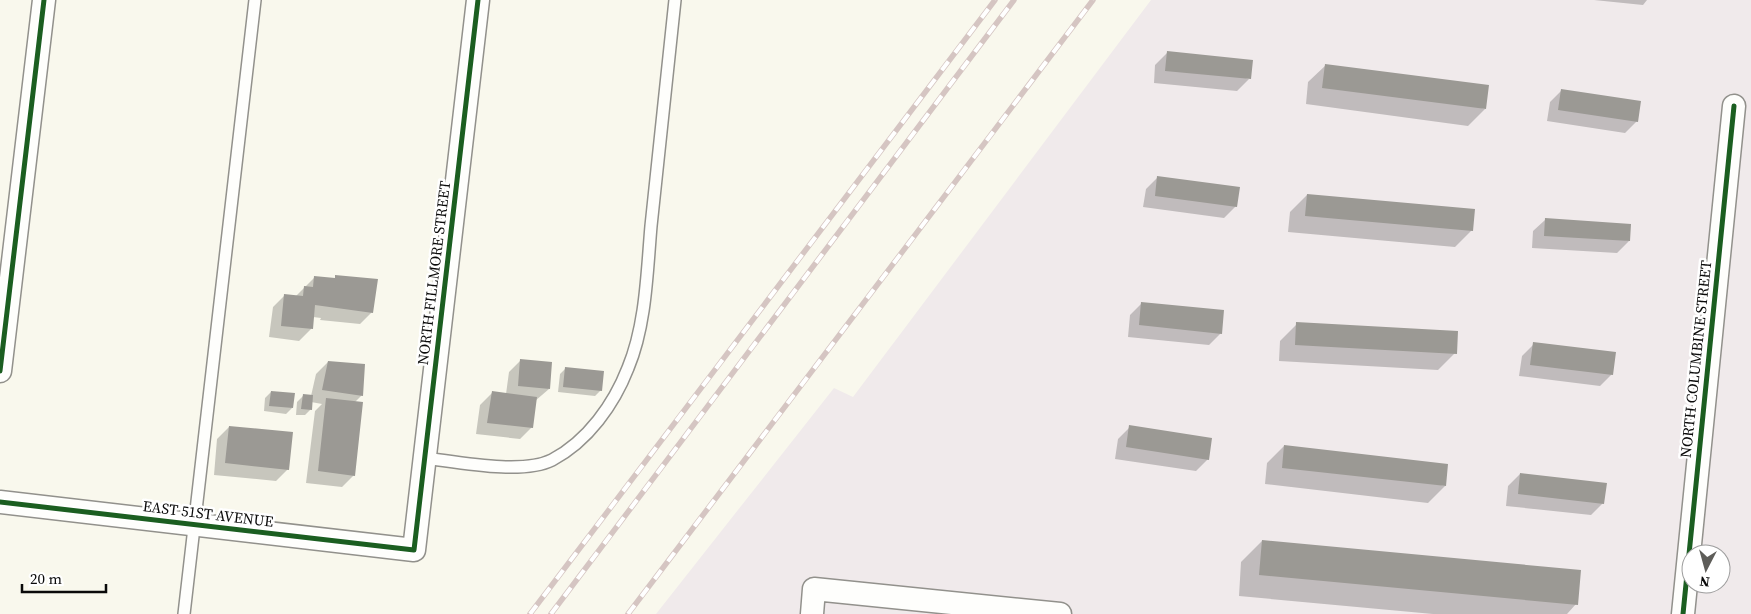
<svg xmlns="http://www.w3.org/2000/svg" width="1751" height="614" viewBox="0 0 1751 614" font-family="'Source Serif 4',serif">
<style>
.industrial{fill:#f0eaeb;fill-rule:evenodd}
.shadow{fill:#0003}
.building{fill:#9b9994}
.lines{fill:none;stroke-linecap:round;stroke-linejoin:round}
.lane-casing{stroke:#92918c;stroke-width:14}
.street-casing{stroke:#92918c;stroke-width:25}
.lane{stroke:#fefefc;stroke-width:11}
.street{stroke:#fefefc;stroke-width:22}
.rail-casing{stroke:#d5c5c2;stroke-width:5.5}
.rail{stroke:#fff;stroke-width:4;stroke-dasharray:11;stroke-linecap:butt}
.cycleway-casing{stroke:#fff;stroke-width:8}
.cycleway{stroke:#1b5e20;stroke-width:5}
.labels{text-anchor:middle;stroke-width:5;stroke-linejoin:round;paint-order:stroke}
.street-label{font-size:15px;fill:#0a0a0a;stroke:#fff}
</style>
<rect width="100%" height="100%" fill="#f9f8ed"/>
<path class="industrial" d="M1151 0H1751V614H656L834 388 853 397ZM1691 554H1721V584H1691Z"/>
<path class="shadow" d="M1594 0H1647L1643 5Z
M1167 53 1249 79 1237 91 1154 83 1155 65Z
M1326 65 1485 109 1468 126 1306 104 1308 82Z
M1562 90 1637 121 1625 133 1547 121 1550 102Z
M1158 177 1236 206 1224 218 1143 207 1146 189Z
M1307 195 1472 230 1455 247 1288 232 1290 212Z
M1545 220 1629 241 1617 253 1532 248 1533 231Z
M315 277 372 312 360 324 320 320 321 318 313 317 311 329 299 341 269 337 273 307 285 295 296 296Z
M1142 303 1221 333 1209 345 1128 337 1130 315Z
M1297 324 1455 353 1438 370 1279 361 1280 341Z
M1534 344 1612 374 1600 386 1519 376 1522 356Z
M521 360 549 389 535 401 532 427 520 439 476 434 480 405 492 393 506 394 509 372Z
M328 362 362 395 355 402 354 475 342 487 306 483 315 411 322 404 311 402V409L305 415H296L297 402 303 396H311L316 374Z
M566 368 601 390 595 396 558 392 560 374Z
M271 392 292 408 286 414 264 411 265 398Z
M229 427 288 469 276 481 214 475 217 439Z
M1130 427 1208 459 1196 471 1115 459 1118 439Z
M1284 446 1445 486 1428 503 1265 484 1267 463Z
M1520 474 1603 503 1591 515 1506 506 1508 486Z
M1262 541 1576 604 1567 614H1433L1239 596 1241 562Z"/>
<path class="building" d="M1167 51 1253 60 1251 79 1165 71Z
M1325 64 1489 85 1486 109 1322 88Z
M1561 89 1641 101 1638 122 1558 110Z
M1157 176 1240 187 1237 207 1155 196Z
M1307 194 1475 209 1473 231 1305 216Z
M1545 218 1631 224 1630 241 1544 236Z
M335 275 378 279 373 313 315 305 313 329 281 326 284 294 303 296 304 286 313 287 314 276 335 278Z
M1141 302 1224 310 1222 334 1139 325Z
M1296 322 1458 331 1457 354 1295 345Z
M1533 342 1616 352 1613 375 1530 365Z
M520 359 552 362 550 389 518 386Z
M328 361 365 364 363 396 322 390Z
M565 367 604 371 602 391 563 387Z
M271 391 295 393 293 408 269 406Z
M492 391 537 397 533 428 487 423Z
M303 394 313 395 312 410 301 409Z
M326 398 363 402 355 476 318 471Z
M1129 425 1212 438 1209 460 1126 447Z
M229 426 293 432 289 470 225 463Z
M1284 445 1448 464 1446 486 1282 468Z
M1520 473 1607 483 1604 504 1518 494Z
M1262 540 1581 570 1578 605 1259 575Z"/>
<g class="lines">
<defs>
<path id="lane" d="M425 458C458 462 522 475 552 460 588 441 614 404 628 368 646 325 647 272 651 226 659 151 667 75 675 0
M184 614 255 0"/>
<path id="street" d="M0 371 44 0
M0 502 414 550 478 0
M812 614 814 589 1060 614
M1683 614 1734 106"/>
</defs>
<use href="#lane" class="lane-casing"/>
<use href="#street" class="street-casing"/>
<use href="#lane" class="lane"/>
<use href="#street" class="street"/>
<defs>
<path id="rail" d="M530 614 995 0
M551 614 1014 0
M628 614 1093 0"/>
</defs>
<use href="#rail" class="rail-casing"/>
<use href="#rail" class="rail"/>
<defs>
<path id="cycleway" d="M0 371 44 0
M0 502 414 550 478 0
M1683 614 1734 106"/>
</defs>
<use href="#cycleway" class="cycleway-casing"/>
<use href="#cycleway" class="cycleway"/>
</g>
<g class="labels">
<g class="street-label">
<text transform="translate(434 273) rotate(-83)" y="5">NORTH FILLMORE STREET</text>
<text transform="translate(1696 359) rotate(-84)" y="5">NORTH COLUMBINE STREET</text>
<text transform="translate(208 514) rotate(7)" y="5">EAST 51ST AVENUE</text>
</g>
</g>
<g transform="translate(1706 569) rotate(186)"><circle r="24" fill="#ffffff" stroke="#9d9d9d"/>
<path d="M0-4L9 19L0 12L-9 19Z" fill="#5e5d59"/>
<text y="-8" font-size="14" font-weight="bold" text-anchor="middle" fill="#0a0a0a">N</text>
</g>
<path d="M22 584v8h84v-8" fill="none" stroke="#0a0a0a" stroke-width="2.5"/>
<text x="30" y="584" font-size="15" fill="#0a0a0a" stroke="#ffffff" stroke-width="4" paint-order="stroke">20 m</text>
</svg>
